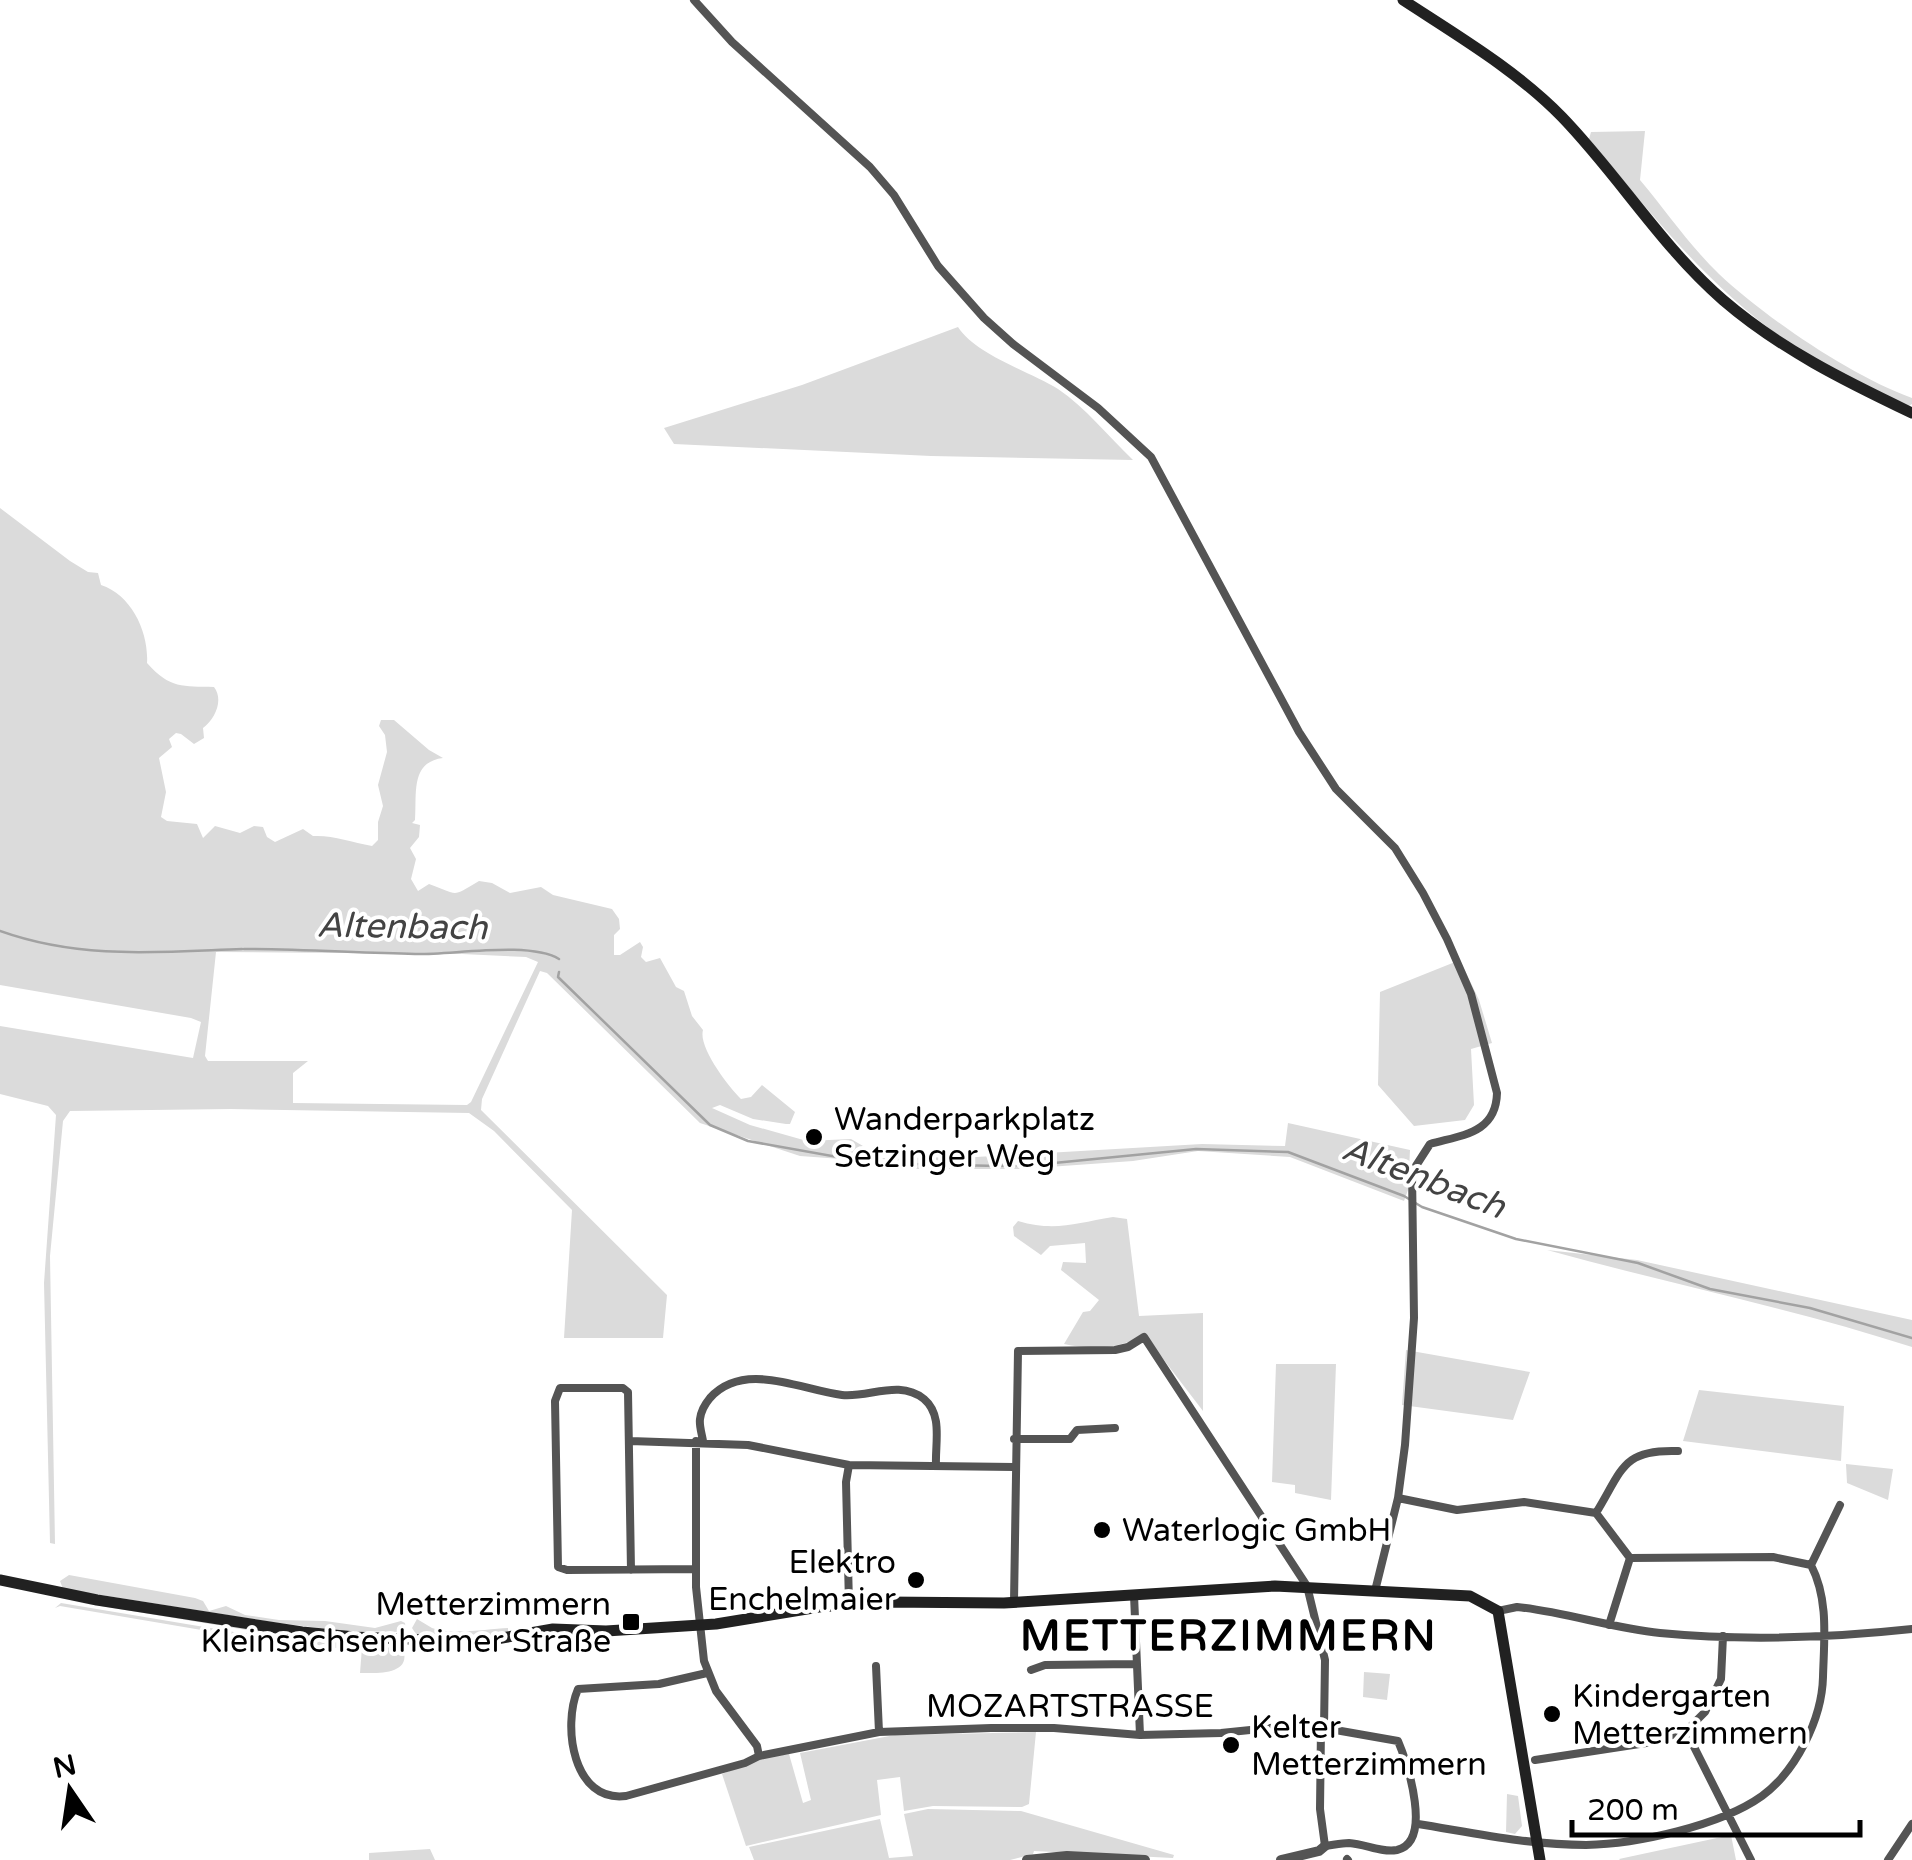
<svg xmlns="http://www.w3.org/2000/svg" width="1912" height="1860" viewBox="0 0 1912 1860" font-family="'Varela Round',sans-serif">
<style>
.green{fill:#dbdbdb;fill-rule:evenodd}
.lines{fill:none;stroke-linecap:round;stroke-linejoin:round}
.stream{stroke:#a2a2a2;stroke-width:2.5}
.minor{stroke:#545454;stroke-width:8}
.tertiary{stroke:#545454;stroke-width:10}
.secondary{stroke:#212121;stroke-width:11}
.poi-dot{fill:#000;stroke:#fff;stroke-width:4}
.labels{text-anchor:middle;stroke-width:8;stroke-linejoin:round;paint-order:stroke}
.poi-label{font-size:32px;fill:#000;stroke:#fff;text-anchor:start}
.street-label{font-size:32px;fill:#000;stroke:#fff}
.water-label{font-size:35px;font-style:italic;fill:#434343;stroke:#fff}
.district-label{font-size:42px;font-weight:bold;letter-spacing:2.5px;fill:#000;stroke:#fff}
</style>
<rect width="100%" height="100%" fill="#fff"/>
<path class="green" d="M1645 131 1640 180C1666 211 1690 246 1719 274 1766 318 1851 376 1912 398V404L1909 406C1875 389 1838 375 1806 354 1717 298 1655 219 1589 139L1591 132Z
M958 327C976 355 1029 371 1058 389 1085 407 1109 437 1133 460L931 456 674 444 664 428 802 385Z
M0 508 70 561 88 572 98 573 101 585C132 595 149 633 147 663 170 689 183 686 214 687 224 700 215 719 203 728L204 738 194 744 181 734 176 733 169 739 172 747 159 758 166 792 161 817 167 821 197 824 203 838 215 826 240 833 254 826 263 827 267 837 275 842 303 829 313 836C333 835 351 842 372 846L378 840V822L383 806 378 785 387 752 385 735 379 726 381 720H394L429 750 443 758C410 762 417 794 415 820L412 823 420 825 419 837 410 848 416 859 411 879 418 891 429 884C460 895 450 898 479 881L492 883 510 893 541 887 553 895 612 909 619 919 620 929 614 935V955H620L640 942 643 947 641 957 646 962 660 958 676 987 684 991 692 1016 703 1030C698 1047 728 1086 741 1099L751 1097 762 1085 795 1112 790 1124H786L753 1119 720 1105 712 1108 750 1125 807 1141 851 1139 875 1153 878 1158 869 1161 800 1156 700 1123 547 973 540 971 482 1099 481 1110 667 1295 663 1338H564L572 1210 494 1131 469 1113 231 1109 70 1111 63 1121 50 1256 55 1544 50 1543 44 1283 56 1115 48 1106 0 1094V1026L193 1058 201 1022 191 1018 0 985ZM216 952 462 954 526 957 538 962 471 1102 467 1105 293 1103V1073L308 1061H208L205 1056Z
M1460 960 1479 1000 1492 1043 1471 1049 1474 1105 1465 1120 1414 1126 1378 1085 1380 992Z
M1288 1123 1410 1150 1408 1190 1404 1201 1290 1157 1198 1151 1133 1161 1020 1169H896L882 1158 976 1157 1202 1144 1285 1146Z
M1113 1217 1127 1219 1139 1316 1203 1313V1411L1144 1334C1122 1349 1091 1350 1064 1344L1083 1312 1090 1311 1099 1300 1061 1270 1063 1262 1086 1263 1085 1243 1050 1246 1041 1255 1014 1236 1013 1227 1018 1221C1055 1232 1076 1223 1113 1217Z
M1547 1250 1637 1260 1912 1320V1347C1792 1308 1669 1284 1547 1250Z
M1406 1350 1530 1372 1513 1420 1402 1405Z
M1276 1364H1336L1331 1500 1295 1493V1485L1272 1482Z
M1699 1390 1844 1406 1841 1461 1683 1441Z
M1846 1464 1893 1469 1888 1500 1847 1483Z
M69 1575 195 1598 203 1601 209 1611 226 1606 245 1615 279 1620 325 1621 375 1628 401 1621 405 1623 406 1632 344 1631 278 1623 63 1589 60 1581Z
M64 1600 285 1634 405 1646 259 1632Z
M61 1603 234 1632 403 1649C412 1675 377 1673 360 1673L362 1647 352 1650 231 1635 60 1606 55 1608Z
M417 1619C422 1622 427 1625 432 1628 449 1635 489 1629 508 1628V1635L416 1634 412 1628Z
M1364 1672 1390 1674 1387 1700 1363 1697Z
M1036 1732 1029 1804 1022 1807 933 1806 904 1811 900 1777 877 1780 881 1815 746 1846 722 1774 762 1758 789 1754 803 1803 811 1800 800 1753 895 1735Z
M1507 1794 1518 1796 1522 1826 1515 1834 1506 1832Z
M928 1809 1021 1811 1174 1855 1173 1858 1034 1851 1033 1854 1010 1860H754L749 1847 880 1819 889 1858 913 1856 904 1814Z
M1731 1835 1736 1860H1620L1619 1859Z
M430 1849 435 1860H369V1853Z"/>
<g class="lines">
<path class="stream" d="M0 931C81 960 159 952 242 949
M244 949C301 949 358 953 415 954 452 955 529 941 559 959
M559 972 558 977 710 1125 748 1141 888 1166
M908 1164 998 1166 1054 1163 1196 1149 1288 1152 1404 1196 1422 1207 1516 1239 1638 1263 1710 1289 1810 1308 1912 1338"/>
<path class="minor" d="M694 0 732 42 870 167 894 195 938 266 984 318 1013 344 1098 408 1151 457 1299 732 1336 789 1395 848 1423 893 1447 939 1471 994 1497 1093C1496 1134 1461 1135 1430 1144L1412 1172 1414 1318 1405 1445 1398 1498 1375 1591
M1014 1439H1070L1077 1430 1115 1428
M630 1441 748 1445 849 1465 1014 1467
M696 1441V1587L704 1661 716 1691 757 1746 759 1756
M703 1441C702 1434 699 1426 700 1419 701 1411 705 1404 710 1398 744 1360 801 1390 842 1395 869 1398 899 1379 924 1399 943 1415 935 1443 936 1465
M849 1465 846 1482 849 1604
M1398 1498 1457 1510 1524 1502 1596 1513 1630 1558 1609 1625
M1596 1513C1623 1469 1622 1449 1678 1451
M1811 1565 1840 1505
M631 1570 628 1392 623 1388H560L555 1401 558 1567 567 1570 695 1569
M1134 1595 1140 1735
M1014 1602 1018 1351 1115 1350 1128 1347 1144 1337 1307 1586 1325 1660 1324 1728
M1498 1611 1517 1607C1565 1612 1612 1628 1660 1633 1743 1641 1829 1638 1912 1629
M876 1666 879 1732
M1031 1670 1045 1665 1136 1664
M707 1673 659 1684 578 1689C562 1726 573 1803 626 1796L745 1763 759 1756 879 1732 991 1728H1054L1140 1735 1221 1733 1290 1726 1324 1728 1398 1741C1408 1765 1433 1842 1397 1850 1381 1853 1366 1844 1349 1843 1342 1843 1333 1845 1325 1846L1320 1809 1321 1728
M1686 1731 1751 1860
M1535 1760 1646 1743 1686 1731 1705 1712 1721 1679 1723 1636
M1418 1824C1474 1833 1529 1845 1586 1845 1636 1844 1720 1826 1762 1796 1796 1771 1822 1719 1823 1677 1824 1639 1829 1600 1811 1565L1773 1557 1630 1558
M1347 1859 1348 1860
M1888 1860 1912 1824"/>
<path class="tertiary" d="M1027 1860 1067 1856 1145 1860
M1281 1860 1319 1851 1325 1846"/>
<path class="secondary" d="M1403 0C1458 36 1516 70 1562 117 1619 176 1661 246 1723 300 1780 349 1845 381 1912 413
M0 1580 97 1600 302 1632 355 1637 479 1642 553 1629 606 1631 716 1624 819 1607 884 1602 1004 1603 1275 1586 1470 1596 1498 1611 1540 1860"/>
</g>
<g class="poi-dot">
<circle cx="814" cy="1137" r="10"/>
<circle cx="1102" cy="1530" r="10"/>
<circle cx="916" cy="1580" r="10"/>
<rect x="621" y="1612" width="20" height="20" rx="5"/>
<circle cx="1552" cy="1714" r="10"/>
<circle cx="1231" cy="1745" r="10"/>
</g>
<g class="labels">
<g class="poi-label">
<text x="834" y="1130">Wanderparkplatz<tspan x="834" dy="37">Setzinger Weg</tspan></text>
<text x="1122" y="1541">Waterlogic GmbH</text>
<text x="896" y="1573" text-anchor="end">Elektro<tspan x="896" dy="37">Enchelmaier</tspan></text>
<text x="611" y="1615" text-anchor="end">Metterzimmern<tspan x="611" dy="37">Kleinsachsenheimer Straße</tspan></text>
<text x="1572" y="1707">Kindergarten<tspan x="1572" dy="37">Metterzimmern</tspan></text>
<text x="1251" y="1738">Kelter<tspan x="1251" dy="37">Metterzimmern</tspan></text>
</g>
<g class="street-label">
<text x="1070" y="1717">MOZARTSTRASSE</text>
</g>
<g class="water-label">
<text transform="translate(402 926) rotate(1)" y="12">Altenbach</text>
<text transform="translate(1424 1177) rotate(21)" y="12">Altenbach</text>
</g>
<g class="district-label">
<text x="1229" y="1650">METTERZIMMERN</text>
</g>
</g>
<g transform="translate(70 1790) rotate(347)" stroke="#ffffff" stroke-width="8" paint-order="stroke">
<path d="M0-8L18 38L0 25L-18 38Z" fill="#000000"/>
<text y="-15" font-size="28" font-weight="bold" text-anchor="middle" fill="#000000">N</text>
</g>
<path d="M1572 1820v15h288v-15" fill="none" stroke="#000000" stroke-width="5"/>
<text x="1587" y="1820" font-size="30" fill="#000000" stroke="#ffffff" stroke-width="8" paint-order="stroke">200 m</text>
</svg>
